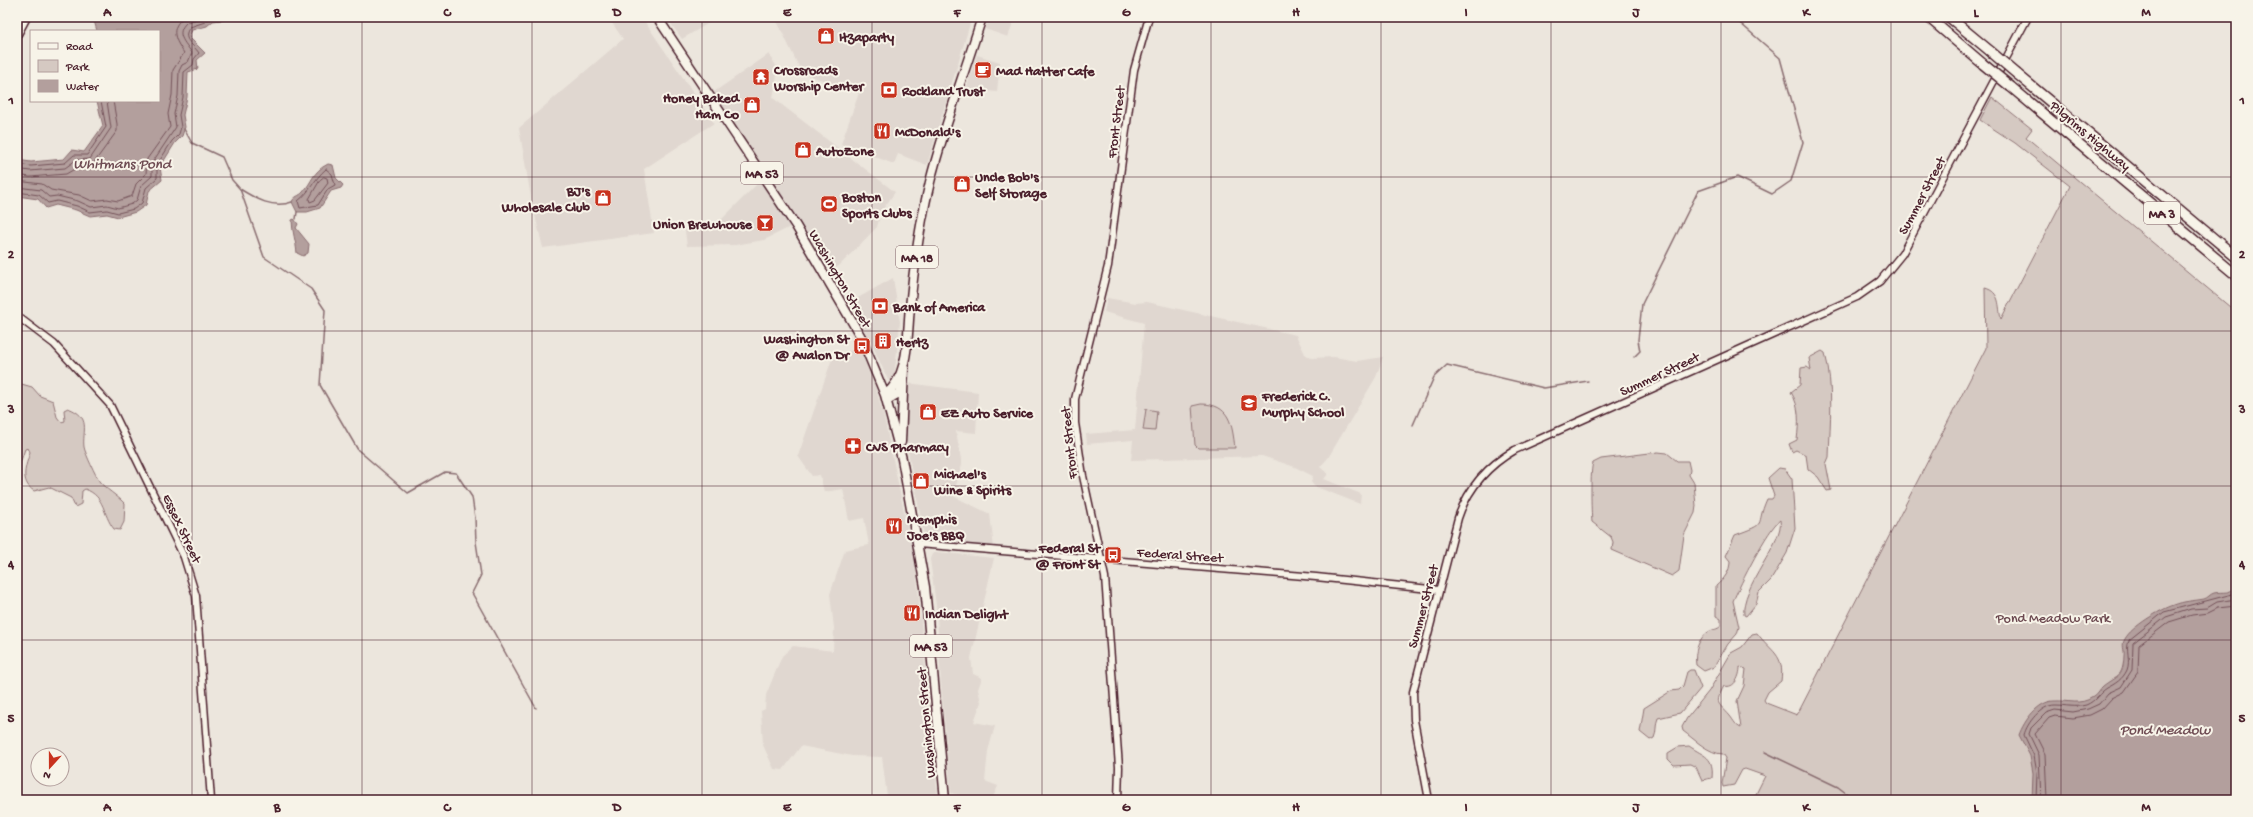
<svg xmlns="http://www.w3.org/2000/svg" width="2253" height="817" viewBox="0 0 2253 817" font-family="'Gochi Hand',sans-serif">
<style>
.built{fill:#e0d7d0}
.green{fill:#d5c9c2;stroke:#907476;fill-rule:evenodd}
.water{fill:#b39f9d;stroke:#896c6f}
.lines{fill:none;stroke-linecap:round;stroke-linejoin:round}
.shore{stroke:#745259;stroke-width:1}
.stream{stroke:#896c6f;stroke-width:1.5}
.minor-casing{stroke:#4a1f2b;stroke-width:9}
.major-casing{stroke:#4a1f2b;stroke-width:11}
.highway-casing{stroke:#4a1f2b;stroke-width:12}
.minor{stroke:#f7f3e8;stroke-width:6}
.major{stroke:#f7f3e8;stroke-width:8}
.highway{stroke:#f7f3e8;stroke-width:9}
.highway-bridge-casing{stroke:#4a1f2b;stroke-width:12;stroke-linecap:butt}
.highway-bridge{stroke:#f7f3e8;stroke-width:9}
.grid{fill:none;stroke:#4a1f2b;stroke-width:1;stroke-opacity:0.55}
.labels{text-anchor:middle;stroke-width:4;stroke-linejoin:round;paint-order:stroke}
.shield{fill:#f7f3e8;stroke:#7e5f64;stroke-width:1}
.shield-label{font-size:13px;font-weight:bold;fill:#4a1f2b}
.poi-label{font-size:14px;font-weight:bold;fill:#4a1f2b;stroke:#f7f3e8;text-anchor:start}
.street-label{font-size:14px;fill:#4a1f2b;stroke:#f7f3e8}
.park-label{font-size:14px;fill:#6d4a51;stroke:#f7f3e8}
.water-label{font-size:15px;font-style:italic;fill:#6f4c53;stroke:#f7f3e8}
.neatline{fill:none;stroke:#4a1f2b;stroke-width:1.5}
.grid-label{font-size:13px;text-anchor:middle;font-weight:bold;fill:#4a1f2b}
</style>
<rect width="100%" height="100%" fill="#ece6dd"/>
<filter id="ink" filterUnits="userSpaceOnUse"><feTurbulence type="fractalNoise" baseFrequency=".025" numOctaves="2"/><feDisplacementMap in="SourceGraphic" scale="8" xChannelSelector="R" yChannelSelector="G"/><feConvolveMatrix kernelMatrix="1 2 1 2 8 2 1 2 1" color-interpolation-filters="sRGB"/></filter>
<g filter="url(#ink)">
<path class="built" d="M608 17H650L645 22 714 123 644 169 654 233 543 248 532 203 519 128 623 39Z
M666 17H719L682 39Z
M775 17H972L927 165 898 154 894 164 841 144 859 93 808 75 800 69Z
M989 17H1015L1008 37 985 29Z
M769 54 778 69 773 98 895 192 881 212 877 227 840 265 831 271 714 92Z
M977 55 1000 62 997 92 966 89Z
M760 181 790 227 764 240 735 245 687 246 685 231 713 228Z
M893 278 900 322 894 379 891 382 888 380 871 342 849 303Z
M1107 298 1136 303 1147 302 1296 335 1305 354 1311 358 1334 357 1357 361 1383 357 1376 377 1328 458 1320 467 1328 474 1324 479 1361 494 1360 504 1314 486 1311 482 1313 476 1295 467 1262 456 1131 460 1133 440 1087 444 1086 434 1135 430 1144 323 1104 312Z
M859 347 875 386 884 417 916 568 938 800H878V797L887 796 882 757 852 756 801 746 783 770 774 769 763 745 761 711 765 709 766 695 782 656 793 646 833 651 834 628 830 594 845 550 869 545 864 518 849 521 843 489 824 492 820 475 812 476 798 456 832 359Z
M907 383 978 392 976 433 956 431 962 465 953 496 990 514 994 548 927 542 925 540 908 451 905 418Z
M937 552 994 558 971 658 973 674 982 678 978 689 981 702 974 722 995 726 988 751 985 781 998 786 992 800H974L951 793 941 685 937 613 930 559 932 554Z"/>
<path class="green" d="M1992 97 2032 129 2026 137 2236 312V800H1753L1765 776 1745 769 1742 770 1734 785 1723 787 1722 783 1726 758 1723 754C1709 754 1694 739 1683 731L1682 727 1687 718 1709 691 1731 653 1742 647 1752 634 1757 633C1771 652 1785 654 1781 681L1768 692 1764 700 1766 703 1797 715 1986 348 1985 288C2001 292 1998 306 2001 319L2070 186 2015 143 1980 120ZM1740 667 1746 669 1744 686 1737 701 1741 728C1736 726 1734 721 1730 716 1718 702 1714 705 1724 686 1735 689 1740 676 1740 667Z
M1822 351 1825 353C1834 387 1830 422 1829 457L1826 464 1831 490 1827 491 1818 477 1808 469 1806 455 1796 450 1792 452 1789 444 1797 440C1799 423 1800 407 1791 392L1800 385 1801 368 1807 367 1811 370 1809 358Z
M18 383 32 387 40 396 53 401 57 417 61 422 65 421 64 410 68 408C92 417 82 431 84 447 85 453 96 476 99 481 104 488 118 496 125 504L124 522 120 530 114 529C102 514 106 497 85 489L82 491 81 504 75 507 71 498 49 487 34 491C19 481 26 466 30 452L28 448 25 449 17 472Z
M1201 404C1230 404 1232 424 1235 448H1198L1195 445 1192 406Z
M1146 409 1157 411 1155 431 1143 430Z
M1658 452 1667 453 1677 461H1688L1690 470 1689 475 1694 483 1696 506 1695 513 1684 535 1679 571 1672 576 1612 550 1613 542 1611 537 1592 522C1591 513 1590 469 1593 463L1601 459Z
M1779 468 1785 469 1792 479 1795 528 1787 553 1771 580 1759 592 1756 604 1746 616 1744 615C1740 587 1785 541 1780 520 1768 528 1740 585 1733 601L1739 627 1737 634 1728 644 1714 667 1704 671 1696 665C1694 653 1698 637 1710 631 1714 629 1717 630 1721 626V619L1716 616V586C1724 579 1730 572 1730 561L1726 556 1735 535C1770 522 1754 528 1767 499H1772L1774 496 1768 478Z
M1690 670H1694L1701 688 1680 713 1658 718C1655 724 1657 732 1654 738L1650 740 1640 732 1644 708 1671 691 1679 690 1683 686 1687 672Z
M1689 746C1705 757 1714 756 1712 778L1702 780 1696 767 1690 764 1674 765 1668 759V753L1678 747Z"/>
<path class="water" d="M93 17H232L230 19 213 21 207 26 192 30 189 37 205 53 197 60 198 69 188 72 187 97 183 115 185 127 182 136 175 143 160 167 162 180 149 191 146 205 136 212 118 217 107 214 90 216 76 210 56 205 46 208 38 199 17 196V160L31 162 64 159 72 150 84 152 103 126 97 101H159V31H97Z
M328 164 333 165 336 178 343 185 341 188 331 191 320 208 307 212H297L292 202C294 196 300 196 303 192 313 181 312 172 328 164Z
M294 219 298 224 296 228 309 244 308 253 303 256 297 253C296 241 292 232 292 220Z
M2236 586V800H2032L2033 773 2030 756 2019 735C2024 721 2038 701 2054 701 2068 700 2080 706 2093 697 2097 695 2099 689 2103 686 2117 675 2123 678 2124 656 2125 650 2121 645 2125 639 2131 627 2161 609 2174 605 2184 601 2193 601 2204 599 2208 598 2210 594 2214 593 2223 591 2230 595 2236 586Z"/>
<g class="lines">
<path class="shore" d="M17 164 31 166 65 163 74 155H87L106 127 101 101
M17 169 30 171 65 168 76 160 90 159 111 128 107 101
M326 169 332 174 335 185 328 189 318 205 300 208 298 201C310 192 314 179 326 169Z
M17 175 30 177 66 174 78 167H86L93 164 117 131V124L113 101
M324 177 327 178 328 183 315 200 310 202 309 199 320 180Z
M17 181 42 184 51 190 79 195 92 201 107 199 118 201 132 196 136 184 146 174 147 159 170 127 168 114 172 95 173 70 184 53C176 41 168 29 184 17
M17 187 41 190 49 197 57 196 78 201 91 207 107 205 118 208 132 204 137 200 141 186 152 176V163L176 127 174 114 178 96 179 71 182 65 188 62 192 53C185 42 174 34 187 22L204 17
M17 192 39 195 48 203 57 201 77 206 90 212 107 210 118 213 134 209 142 203 146 188 157 178V165L172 141 179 134 181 127 179 115 183 97 184 72 193 65 194 59 199 53C192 43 181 39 190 27L205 22 211 17
M2036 800 2037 773 2034 756 2024 735C2027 723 2041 705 2055 705 2066 705 2074 708 2086 705 2096 701 2099 693 2107 688 2115 684 2123 679 2127 670 2131 660 2125 649 2129 640L2164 612 2236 593
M2041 800 2039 755 2029 734 2031 728 2046 713 2055 710 2073 712 2088 709 2099 704 2108 693 2121 687 2132 670 2133 643 2166 617 2191 609 2207 608 2217 602 2236 599
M2047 800 2045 754 2035 734 2049 718 2055 716 2073 718 2090 715 2102 709 2112 698 2124 692 2138 672 2139 645 2169 622 2192 615 2208 613 2218 608 2236 606"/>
<path class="stream" d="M184 129 192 143 222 157 232 180 240 189 264 257 311 289 325 310 320 385 358 450 408 493 445 472 456 473 472 497 475 518 476 542 481 575 472 593 536 708
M240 189C256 199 273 209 292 202
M296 219 297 212
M1634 357 1640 351 1638 340 1642 304 1698 191 1737 177 1772 194 1791 181 1803 142 1780 58 1733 17
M1413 425 1434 377 1447 365 1544 388 1588 381
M1765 752 1838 787 1855 800"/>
<defs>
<path id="minor" d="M17 316 54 344 110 405 184 557 196 596 211 800
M918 544 1316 577 1439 590
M1118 800 1119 767 1105 577 1083 476 1075 423V399L1108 266 1134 70 1149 17
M1429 800 1414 720 1413 692 1458 518C1468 488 1487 466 1515 450L1857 297 1880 281 1902 254 2028 17"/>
<path id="major" d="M657 17 796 226 861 337 885 395 902 459 925 587 945 800
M17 34 26 17
M885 395C910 376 907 335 910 307 914 265 920 223 930 182 944 126 965 72 982 17
M887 400 899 393 903 386
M901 442 904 368"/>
<path id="highway" d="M1928 17 1983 64
M1949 17 1990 51
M2017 74 2236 257
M2011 87 2236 275"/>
</defs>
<use href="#minor" class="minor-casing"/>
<use href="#major" class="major-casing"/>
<use href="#highway" class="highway-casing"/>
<use href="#minor" class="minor"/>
<use href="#major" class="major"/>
<use href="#highway" class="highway"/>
<defs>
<path id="highway-bridge" d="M1990 51 2017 74
M1983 64 2011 87"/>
</defs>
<use href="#highway-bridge" class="highway-bridge-casing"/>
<use href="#highway-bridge" class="highway-bridge"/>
</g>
</g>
<path class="grid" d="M192 17V800M362 17V800M532 17V800M702 17V800M872 17V800M1042 17V800M1211 17V800M1381 17V800M1551 17V800M1721 17V800M1891 17V800M2061 17V800M17 177H2236M17 331H2236M17 486H2236M17 640H2236"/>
<defs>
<symbol id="shop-square" viewBox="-11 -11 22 22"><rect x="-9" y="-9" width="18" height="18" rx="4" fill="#c8321e" stroke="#f7f3e8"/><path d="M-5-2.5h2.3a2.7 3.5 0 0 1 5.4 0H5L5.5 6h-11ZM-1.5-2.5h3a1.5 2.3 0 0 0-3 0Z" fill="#fff"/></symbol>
<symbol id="cafe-square" viewBox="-11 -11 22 22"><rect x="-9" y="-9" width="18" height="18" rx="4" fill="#c8321e" stroke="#f7f3e8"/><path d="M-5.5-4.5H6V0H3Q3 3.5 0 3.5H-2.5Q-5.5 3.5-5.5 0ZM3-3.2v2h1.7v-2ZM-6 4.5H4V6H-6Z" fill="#fff"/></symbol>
<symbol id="temple-square" viewBox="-11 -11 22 22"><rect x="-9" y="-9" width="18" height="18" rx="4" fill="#c8321e" stroke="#f7f3e8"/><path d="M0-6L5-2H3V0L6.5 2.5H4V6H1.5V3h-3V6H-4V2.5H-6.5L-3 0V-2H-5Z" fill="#fff"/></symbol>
<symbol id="bank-square" viewBox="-11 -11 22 22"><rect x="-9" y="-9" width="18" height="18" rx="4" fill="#c8321e" stroke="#f7f3e8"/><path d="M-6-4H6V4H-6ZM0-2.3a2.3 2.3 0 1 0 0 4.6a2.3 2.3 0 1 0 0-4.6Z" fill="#fff"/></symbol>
<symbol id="restaurant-square" viewBox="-11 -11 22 22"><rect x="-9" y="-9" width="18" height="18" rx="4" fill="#c8321e" stroke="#f7f3e8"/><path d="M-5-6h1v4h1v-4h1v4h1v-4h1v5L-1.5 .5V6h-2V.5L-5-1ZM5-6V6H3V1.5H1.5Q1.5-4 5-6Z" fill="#fff"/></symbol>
<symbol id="stadium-square" viewBox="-11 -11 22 22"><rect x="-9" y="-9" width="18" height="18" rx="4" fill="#c8321e" stroke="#f7f3e8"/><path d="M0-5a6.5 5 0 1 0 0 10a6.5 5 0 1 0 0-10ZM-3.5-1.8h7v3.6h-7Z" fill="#fff"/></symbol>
<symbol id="bar-square" viewBox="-11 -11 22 22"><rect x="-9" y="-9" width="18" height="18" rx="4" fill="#c8321e" stroke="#f7f3e8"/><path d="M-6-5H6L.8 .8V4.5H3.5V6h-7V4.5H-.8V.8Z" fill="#fff"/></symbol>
<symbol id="building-square" viewBox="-11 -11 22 22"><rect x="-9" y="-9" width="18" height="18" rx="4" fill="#c8321e" stroke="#f7f3e8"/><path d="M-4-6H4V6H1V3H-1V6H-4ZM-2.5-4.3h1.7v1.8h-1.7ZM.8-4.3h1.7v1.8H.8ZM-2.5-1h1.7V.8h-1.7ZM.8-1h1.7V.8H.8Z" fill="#fff"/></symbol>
<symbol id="bus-square" viewBox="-11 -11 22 22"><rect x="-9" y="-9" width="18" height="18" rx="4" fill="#c8321e" stroke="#f7f3e8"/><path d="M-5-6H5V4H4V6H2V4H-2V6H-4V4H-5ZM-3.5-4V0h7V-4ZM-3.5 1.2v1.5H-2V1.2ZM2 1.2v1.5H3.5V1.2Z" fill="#fff"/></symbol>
<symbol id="school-square" viewBox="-11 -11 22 22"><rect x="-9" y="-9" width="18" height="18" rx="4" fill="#c8321e" stroke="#f7f3e8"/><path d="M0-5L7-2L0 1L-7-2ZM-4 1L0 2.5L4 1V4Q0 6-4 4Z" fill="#fff"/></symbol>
<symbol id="pharmacy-square" viewBox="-11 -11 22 22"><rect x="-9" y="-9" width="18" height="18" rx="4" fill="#c8321e" stroke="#f7f3e8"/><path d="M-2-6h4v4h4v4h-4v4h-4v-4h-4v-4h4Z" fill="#fff"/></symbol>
</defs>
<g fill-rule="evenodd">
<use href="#shop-square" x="816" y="26" width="20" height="20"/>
<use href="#cafe-square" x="973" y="60" width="20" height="20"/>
<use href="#temple-square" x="751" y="67" width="20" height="20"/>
<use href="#bank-square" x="879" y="80" width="20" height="20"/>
<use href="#shop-square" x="742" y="95" width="20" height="20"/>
<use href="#restaurant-square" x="872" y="121" width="20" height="20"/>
<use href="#shop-square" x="793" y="140" width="20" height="20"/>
<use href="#shop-square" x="952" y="174" width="20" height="20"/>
<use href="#shop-square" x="593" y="188" width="20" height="20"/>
<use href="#stadium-square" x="819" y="194" width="20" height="20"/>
<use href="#bar-square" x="755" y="213" width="20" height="20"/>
<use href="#bank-square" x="870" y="296" width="20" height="20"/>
<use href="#building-square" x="873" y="331" width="20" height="20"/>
<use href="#bus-square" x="852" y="336" width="20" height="20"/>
<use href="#school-square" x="1239" y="393" width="20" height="20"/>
<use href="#shop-square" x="918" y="402" width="20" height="20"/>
<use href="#pharmacy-square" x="843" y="436" width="20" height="20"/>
<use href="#shop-square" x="911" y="471" width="20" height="20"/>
<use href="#restaurant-square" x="884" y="516" width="20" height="20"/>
<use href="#bus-square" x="1103" y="545" width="20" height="20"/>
<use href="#restaurant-square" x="902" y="603" width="20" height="20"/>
</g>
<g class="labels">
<g class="shield">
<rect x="741" y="162" width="42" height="22" rx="3"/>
<rect x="2144" y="202" width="36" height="22" rx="3"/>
<rect x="896" y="246" width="42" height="22" rx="3"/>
<rect x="910" y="635" width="42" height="22" rx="3"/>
</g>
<g class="shield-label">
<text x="762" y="178">MA 53</text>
<text x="2162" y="218">MA 3</text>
<text x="917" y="262">MA 18</text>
<text x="931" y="651">MA 53</text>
</g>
<g class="poi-label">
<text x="839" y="41">Itzaparty</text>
<text x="774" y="74">Crossroads<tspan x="774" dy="16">Worship Center</tspan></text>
<text x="996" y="75">Mad Hatter Cafe</text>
<text x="902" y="95">Rockland Trust</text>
<text x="739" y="102" text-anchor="end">Honey Baked<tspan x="739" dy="16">Ham Co</tspan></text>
<text x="895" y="136">McDonald's</text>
<text x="816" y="155">AutoZone</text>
<text x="975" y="181">Uncle Bob's<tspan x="975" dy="16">Self Storage</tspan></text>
<text x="590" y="195" text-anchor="end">BJ's<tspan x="590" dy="16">Wholesale Club</tspan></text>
<text x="842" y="201">Boston<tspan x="842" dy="16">Sports Clubs</tspan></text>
<text x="752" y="228" text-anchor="end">Union Brewhouse</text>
<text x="893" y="311">Bank of America</text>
<text x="849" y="343" text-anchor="end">Washington St<tspan x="849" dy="16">@ Avalon Dr</tspan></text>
<text x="896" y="346">Hertz</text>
<text x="1262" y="400">Frederick C.<tspan x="1262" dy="16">Murphy School</tspan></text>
<text x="941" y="417">EZ Auto Service</text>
<text x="866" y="451">CVS Pharmacy</text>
<text x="934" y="478">Michael's<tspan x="934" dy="16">Wine &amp; Spirits</tspan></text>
<text x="907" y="523">Memphis<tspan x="907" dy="16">Joe's BBQ</tspan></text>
<text x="1100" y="552" text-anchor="end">Federal St<tspan x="1100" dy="16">@ Front St</tspan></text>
<text x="925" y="618">Indian Delight</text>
</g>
<g class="street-label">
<text transform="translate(1115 122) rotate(-83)" y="5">Front Street</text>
<text transform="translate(2091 135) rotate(40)" y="5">Pilgrims Highway</text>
<text transform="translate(1921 195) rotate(-62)" y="5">Summer Street</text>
<text transform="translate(841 278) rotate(60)" y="5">Washington Street</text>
<text transform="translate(1659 373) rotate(-25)" y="5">Summer Street</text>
<text transform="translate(1068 443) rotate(-96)" y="5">Front Street</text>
<text transform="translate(183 528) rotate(65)" y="5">Essex Street</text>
<text transform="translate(1180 554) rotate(4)" y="5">Federal Street</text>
<text transform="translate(1422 606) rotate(-75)" y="5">Summer Street</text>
<text transform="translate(925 723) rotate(-95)" y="5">Washington Street</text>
</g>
<g class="park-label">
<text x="2053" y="622">Pond Meadow Park</text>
</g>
<g class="water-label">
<text x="122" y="168">Whitmans Pond</text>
<text x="2165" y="734">Pond Meadow</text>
</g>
</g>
<rect width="2253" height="817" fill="none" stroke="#f7f3e8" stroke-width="44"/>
<rect x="30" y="30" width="130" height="72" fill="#f7f3e8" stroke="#b29e9c"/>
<rect x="38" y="43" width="20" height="6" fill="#f7f3e8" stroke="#b29e9c"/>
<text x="66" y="50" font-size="12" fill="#4a1f2b">Road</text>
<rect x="38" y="60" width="20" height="12" fill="#d5c9c2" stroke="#b29e9c"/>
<text x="66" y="70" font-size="12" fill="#4a1f2b">Park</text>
<rect x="38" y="80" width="20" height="12" fill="#b39f9d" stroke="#b29e9c"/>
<text x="66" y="90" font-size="12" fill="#4a1f2b">Water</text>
<g transform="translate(50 767) rotate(201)"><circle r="19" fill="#f7f3e8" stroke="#b29e9c"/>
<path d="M0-3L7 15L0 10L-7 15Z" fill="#c8321e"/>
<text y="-6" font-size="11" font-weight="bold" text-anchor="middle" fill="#4a1f2b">N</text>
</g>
<rect x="22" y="22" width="2209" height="773" class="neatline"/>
<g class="grid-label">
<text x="107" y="16">A</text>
<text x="277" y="16">B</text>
<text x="447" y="16">C</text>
<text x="617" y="16">D</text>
<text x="787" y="16">E</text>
<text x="957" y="16">F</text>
<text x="1126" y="16">G</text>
<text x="1296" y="16">H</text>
<text x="1466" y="16">I</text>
<text x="1636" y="16">J</text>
<text x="1806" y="16">K</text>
<text x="1976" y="16">L</text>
<text x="2146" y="16">M</text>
<text x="11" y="104">1</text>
<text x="2242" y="104">1</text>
<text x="11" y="258">2</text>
<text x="2242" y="258">2</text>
<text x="11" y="413">3</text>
<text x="2242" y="413">3</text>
<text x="11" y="568">4</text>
<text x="2242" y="568">4</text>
<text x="11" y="722">5</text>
<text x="2242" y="722">5</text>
<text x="107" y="811">A</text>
<text x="277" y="811">B</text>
<text x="447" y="811">C</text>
<text x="617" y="811">D</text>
<text x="787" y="811">E</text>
<text x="957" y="811">F</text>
<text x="1126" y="811">G</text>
<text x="1296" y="811">H</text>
<text x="1466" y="811">I</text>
<text x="1636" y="811">J</text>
<text x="1806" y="811">K</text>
<text x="1976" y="811">L</text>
<text x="2146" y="811">M</text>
</g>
</svg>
